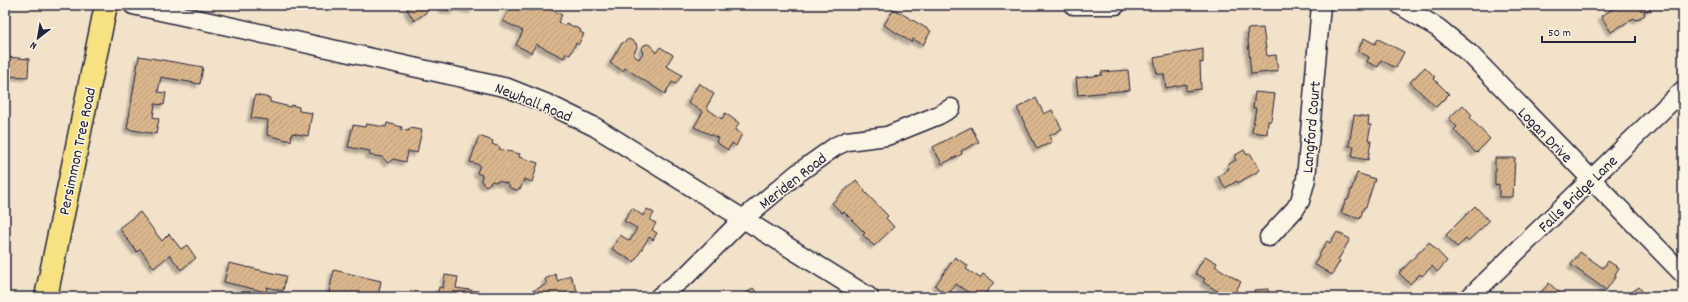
<svg xmlns="http://www.w3.org/2000/svg" width="1688" height="302" viewBox="0 0 1688 302" font-family="Dekko,sans-serif">
<style>
.building{fill:url(#building-hatch);stroke:#22223b;filter:url(#shadow)}
.lines{fill:none;stroke-linecap:round;stroke-linejoin:round}
.minor-casing{stroke:#22223b;stroke-width:21}
.major-casing{stroke:#22223b;stroke-width:25}
.minor{stroke:#fcf5e5;stroke-width:18}
.major{stroke:#f6e281;stroke-width:22}
.labels{text-anchor:middle;stroke-width:3;stroke-linejoin:round;paint-order:stroke}
.street-label{font-size:16px;fill:#22223b;stroke:#fcf5e5}
</style>
<defs>
<pattern id="building-hatch" width="6" height="6" patternUnits="userSpaceOnUse"><rect width="6" height="6" fill="#dab68c"/><path d="M-1 1l2-2M0 6l6-6M5 7l2-2" fill="none" stroke="#bb9c7a"/></pattern>
<filter id="shadow"><feDropShadow dx="-3.5" dy="3.5" stdDeviation="1" flood-color="#0004"/></filter>
</defs>
<rect width="100%" height="100%" fill="#f2e2ca"/>
<filter id="ink" filterUnits="userSpaceOnUse"><feTurbulence type="fractalNoise" baseFrequency=".025" numOctaves="2"/><feDisplacementMap in="SourceGraphic" scale="8" xChannelSelector="R" yChannelSelector="G"/><feConvolveMatrix kernelMatrix="1 2 1 2 8 2 1 2 1" color-interpolation-filters="sRGB"/></filter>
<g filter="url(#ink)">
<path class="building" d="M413 5H431L426 8 428 11 414 21 407 9Z
M443 5H474L473 10 455 7 454 11 442 9Z
M511 5H519L531 11 533 5H542L562 15 558 22 565 26 566 23 581 30 580 32 584 34 578 45 576 43 570 55 566 53 564 58 536 44 531 53 516 45 523 31 503 21Z
M1615 5H1655L1656 6 1644 12 1645 15 1636 20 1634 18 1611 32 1601 16 1616 7Z
M894 9 931 31 923 45 913 39 911 42 884 25Z
M1263 28 1267 56 1276 55 1278 71 1251 74 1247 29Z
M1364 38 1375 44 1378 39 1404 52 1396 68 1381 60 1378 67 1367 62 1369 57 1358 51Z
M629 39 636 43 637 47 633 55 639 59 643 53 641 49 644 45 648 44 653 47 654 51 656 53 660 47 673 55 666 66 682 75 676 84 672 82 665 94 625 68 623 71 610 63 621 44Z
M1203 49V63L1200 62 1201 89 1186 91V84L1166 88 1164 74H1157L1154 58Z
M5 52H7V57L29 59 28 77 9 76 8 109H5Z
M139 56 203 67 200 84 161 77 158 92 166 93 164 105 155 104 153 117 159 119 156 134 127 129Z
M1425 67 1435 77 1433 78 1449 94 1436 107 1410 82Z
M1128 70 1130 90 1078 95 1076 78 1102 75 1101 72Z
M699 83 714 94 706 108 722 119 725 113 739 123 735 130 742 134 736 146 732 143 728 150 716 142 718 138 694 127 703 112 688 102Z
M1255 92 1275 94 1271 121H1268L1267 134 1252 132 1256 108H1253Z
M255 95 270 98V102L282 105 291 107V105L299 107V111L312 113 308 136 292 133 291 141 267 135 268 120 251 118Z
M1036 98 1044 114 1052 110 1062 129 1049 136 1052 142 1037 149 1017 108Z
M1463 105 1472 115 1470 118 1490 139 1476 153 1454 130 1457 127 1449 118Z
M1354 115 1369 117 1368 125H1371L1368 140H1371L1368 160 1352 157 1354 146H1349Z
M387 123 402 127 401 130 409 131V128L422 130 417 153 408 151 406 162 393 159 388 163 382 157 369 155 370 151 348 147 353 125 365 127 366 124 386 127Z
M971 127 979 142 961 151 962 154 942 164 933 147Z
M479 136 493 141 492 144 500 147 499 149 520 154 519 157 538 163 532 182 524 179 521 188 517 190 510 188 508 184 499 181 496 182 492 181 487 186 483 184 481 180 482 175 477 173 480 165 470 162Z
M1244 150 1247 155 1250 153 1260 170 1238 183 1237 181 1225 188 1218 176 1229 169 1227 165 1236 160 1234 156Z
M1495 158H1515L1513 197H1499V184L1495 185Z
M1357 173 1375 179 1366 207H1364L1360 219 1341 213 1346 200H1348Z
M856 180 865 190 864 191 888 216 886 218 894 227 874 246 863 235 865 233 844 212 842 213 832 203Z
M1475 206 1489 221 1468 241 1466 239 1457 247 1446 235Z
M632 208 643 216 647 209 654 213 650 220 656 223 652 230 657 233 653 240 649 237 634 262 612 249 620 235 630 241 637 228 624 221Z
M140 212 162 241 169 234 181 249 187 245 196 258 181 270 170 255 154 268 140 249 137 252 119 228Z
M1337 232 1350 239 1338 260 1340 261 1332 275 1314 264 1327 241 1330 243Z
M1429 242 1447 261 1437 272 1432 266 1422 276 1420 274 1410 284 1399 273Z
M1580 252 1603 268 1608 261 1619 268 1615 274 1616 276 1606 290 1571 265Z
M1205 256 1217 263 1215 266 1241 282 1232 297H1227L1203 282 1205 279 1195 273Z
M955 257 968 266 966 269 980 278 983 274 994 282 983 297H975L956 284 948 295 935 286Z
M229 263 286 276 283 291 267 287 266 292 224 282Z
M334 270 381 281 378 297H328Z
M555 274 558 281 570 275 579 294 571 297H527L526 294 547 284 545 279Z
M445 275 458 277 456 288 498 294 497 297H437L439 287 443 288Z
M1549 283 1563 296 1562 297H1537Z
M1639 287 1646 297H1625Z
M753 288 761 297H742Z
M1268 289 1269 297H1255L1254 290Z"/>
<g class="lines">
<defs>
<path id="minor" d="M133 5 508 88 548 104 595 127 869 297
M1073 5H1116
M1400 5 1438 28 1470 54 1683 274
M1269 237 1295 209 1300 201 1306 179 1321 5
M659 297 687 275 743 219 798 173 836 146 847 141 887 136 939 115 951 108
M1470 297 1683 90"/>
<path id="major" d="M46 297 106 5"/>
</defs>
<use href="#minor" class="minor-casing"/>
<use href="#major" class="major-casing"/>
<use href="#minor" class="minor"/>
<use href="#major" class="major"/>
</g>
</g>
<g class="labels">
<g class="street-label">
<text transform="translate(534 101) rotate(22)" y="6">Newhall Road</text>
<text transform="translate(1310 127) rotate(-85)" y="6">Langford Court</text>
<text transform="translate(1546 134) rotate(46)" y="6">Logan Drive</text>
<text transform="translate(76 151) rotate(-78)" y="6">Persimmon Tree Road</text>
<text transform="translate(792 180) rotate(-38)" y="6">Meriden Road</text>
<text transform="translate(1577 193) rotate(-44)" y="6">Falls Bridge Lane</text>
</g>
</g>
<rect width="1688" height="302" fill="none" stroke="#fcf5e5" stroke-width="20"/>
<rect x="10" y="10" width="1668" height="282" fill="none" stroke="#22223b" stroke-width="1.5" filter="url(#ink)"/>
<g transform="translate(38 38) rotate(211)" stroke="#fcf5e5" stroke-width="3" paint-order="stroke">
<path d="M0-3L7 15L0 10L-7 15Z" fill="#22223b"/>
<text y="-6" font-size="11" font-weight="bold" text-anchor="middle" fill="#22223b">N</text>
</g>
<path d="M1542 36v6h93v-6" fill="none" stroke="#22223b" stroke-width="2"/>
<text x="1548" y="36" font-size="12" fill="#22223b" stroke="#fcf5e5" stroke-width="3" paint-order="stroke">50 m</text>
</svg>
